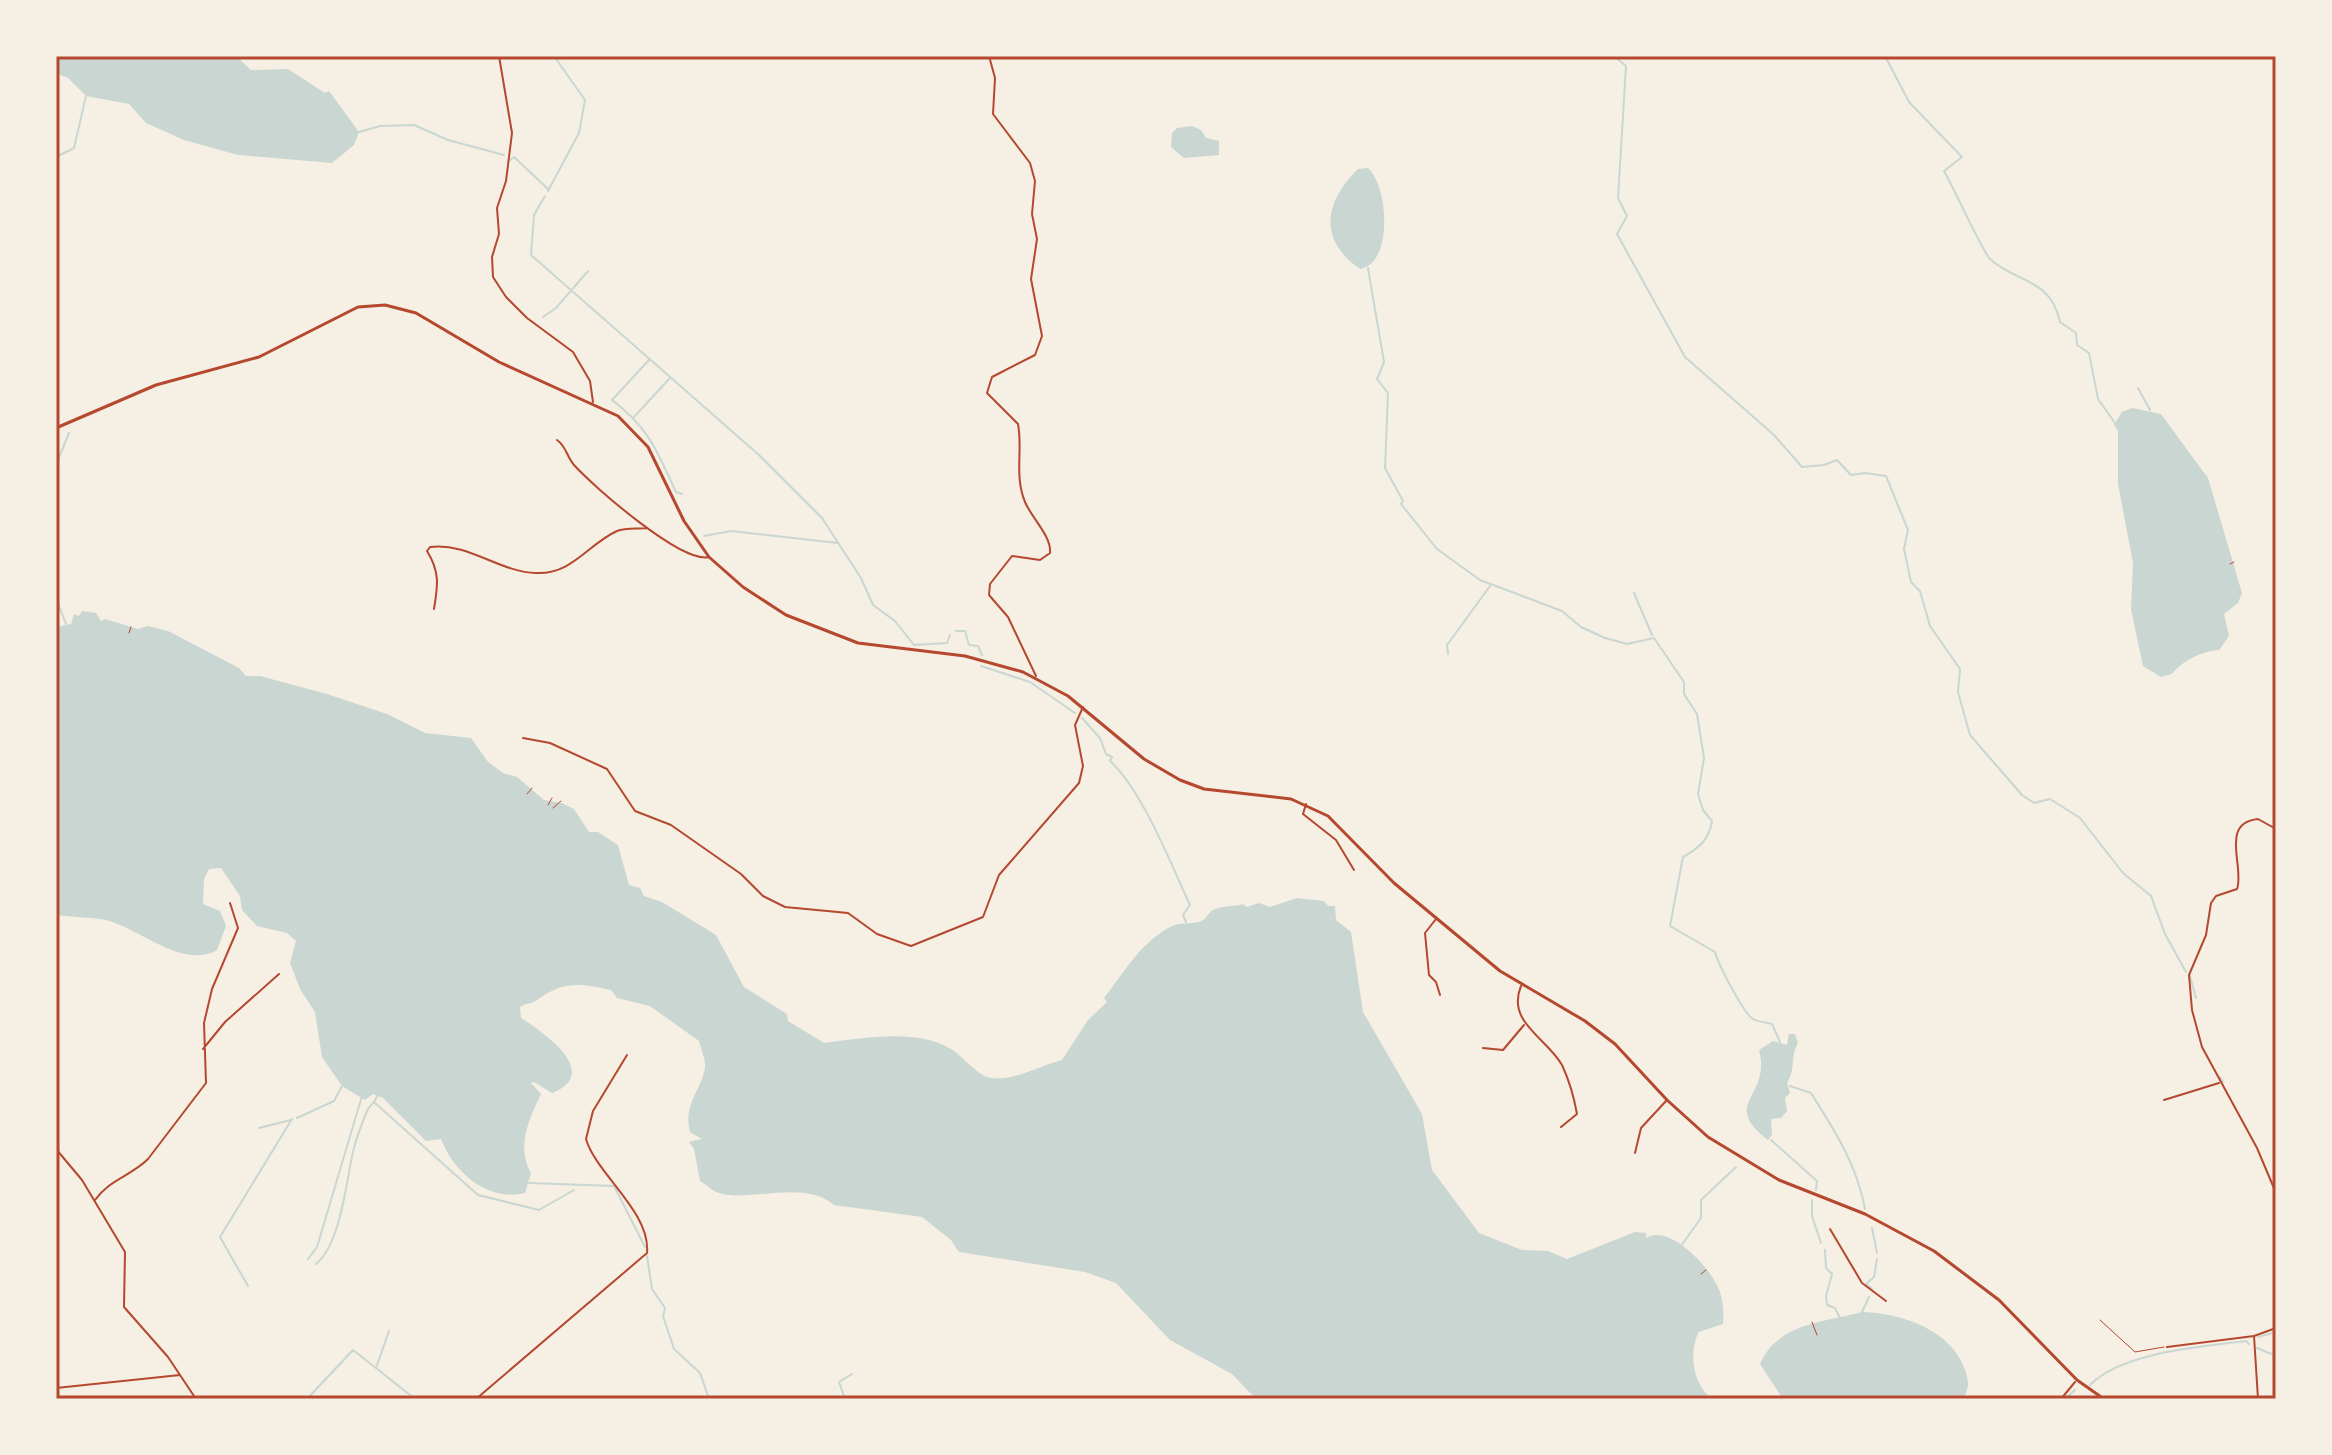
<svg xmlns="http://www.w3.org/2000/svg" width="2332" height="1455" viewBox="0 0 2332 1455" font-family="Montserrat,sans-serif">
<style>
.water{fill:#c9d6d2}
.lines{fill:none;stroke-linecap:round;stroke-linejoin:round}
.stream{stroke:#c9d6d2;stroke-width:2}
.path{stroke:#b5482f;stroke-width:1}
.service{stroke:#b5482f;stroke-width:1}
.minor{stroke:#b5482f;stroke-width:2}
.tertiary{stroke:#b5482f;stroke-width:3}
.neatline{fill:none;stroke:#b5482f;stroke-width:3}
</style>
<rect width="100%" height="100%" fill="#f6efe4"/>
<path class="water" d="M56 56H236L251 70 288 69 325 93 329 91 359 132 354 145 332 163 238 155 184 140 146 123 129 104 86 96 68 78 56 73Z
M1192 126 1201 130 1206 138 1219 141V155L1184 158 1171 147 1172 133 1177 128Z
M1368 168C1389 187 1393 264 1360 269 1317 239 1325 201 1358 169Z
M2132 408 2161 414 2208 478 2242 593 2238 603 2224 614 2229 636 2219 650C2202 651 2182 661 2172 674L2161 677 2143 666 2131 609 2133 563 2118 484V431L2114 425 2122 412Z
M82 611 96 613 101 621 105 619 138 629 148 626 168 631 239 668 246 676H260L327 694 387 714 425 733 471 738 488 762 503 773 517 777 544 800 562 803 574 809 589 832H598L618 845 629 885 640 888 644 896 662 902 716 935 744 987 787 1014 788 1021 824 1043C861 1038 918 1028 951 1049 964 1057 976 1075 991 1078 1015 1081 1039 1066 1062 1060L1088 1020 1107 1002 1104 998C1123 974 1139 944 1170 927 1179 922 1190 924 1199 922 1205 921 1208 913 1213 910 1223 905 1234 907 1243 904L1247 907 1259 903 1270 907 1297 898 1324 901 1328 906H1335L1336 920 1351 932 1363 1012 1422 1114 1432 1170 1479 1233 1522 1250 1548 1251 1567 1259 1635 1232 1646 1233V1238C1670 1223 1712 1269 1720 1292 1723 1303 1724 1312 1723 1324L1699 1332C1688 1351 1693 1387 1713 1399H1256L1232 1374 1170 1340 1116 1283 1085 1272 959 1252 951 1240 922 1217 834 1205C803 1178 746 1204 716 1192 711 1189 705 1184 700 1181L694 1149 689 1142 702 1139 690 1132C683 1104 701 1091 705 1068 706 1060 701 1049 699 1041L650 1006 617 998 611 990C579 983 563 981 537 1000 532 1004 526 1003 520 1007L521 1018C543 1032 603 1073 552 1093L534 1082 531 1083 541 1094C529 1119 516 1147 531 1173L525 1193C488 1202 454 1173 441 1139L426 1141 383 1098 373 1094 365 1100 342 1086 322 1057 315 1012 300 989 290 963 296 941 287 933 257 926 242 910 240 896 221 868 209 869 204 879 203 904 220 911 226 926 217 950C183 970 139 928 106 920 90 917 72 917 56 915V627L71 624 74 614 79 616Z
M1789 1034H1795L1798 1043C1790 1056 1796 1070 1787 1083L1790 1093 1785 1098 1787 1111 1781 1118 1771 1119 1772 1135 1768 1140C1719 1102 1772 1098 1759 1050L1773 1041 1787 1045Z
M1862 1312C1905 1313 1960 1333 1968 1381 1969 1388 1965 1392 1965 1399H1783L1760 1364C1778 1323 1822 1323 1862 1312Z"/>
<g class="lines">
<path class="stream" d="M1614 56 1626 66 1618 198 1627 216 1617 234 1685 357 1774 435 1802 467 1824 465 1837 460 1851 475 1865 473 1886 476 1908 530 1904 549 1911 582 1920 591 1930 626 1960 669 1958 692 1970 735 2022 795 2034 803 2050 799 2080 818 2123 873 2151 896 2165 934 2186 972
M1885 56 1909 102 1962 157 1944 171C1953 186 1982 251 1990 259 2016 283 2051 278 2060 322L2076 333 2077 345 2089 353 2098 399 2115 423
M359 132 380 126 414 125 448 140 504 155
M56 157 74 148 86 96
M510 160 514 157 548 189
M548 191 579 133 585 100 554 56
M545 196 534 215 531 255 759 455 822 518 861 578 873 605 895 621 914 645 947 643 950 635
M1368 268 1384 362 1377 379 1388 393 1385 468 1403 501 1401 504 1437 549 1480 580 1562 611 1581 627 1605 638 1627 644 1654 638 1684 682V694L1697 714 1704 758 1698 794 1703 810 1712 821C1709 840 1699 848 1683 857L1670 926 1715 952C1718 964 1744 1014 1753 1019 1758 1022 1766 1022 1772 1024L1780 1042
M543 317 556 308 588 271
M649 360 612 400C649 428 657 451 676 492L682 494
M2138 388 2150 410
M634 417 670 378
M56 465 69 433
M56 508V541
M704 536 731 531 838 543
M1634 593 1652 635
M56 598 66 624
M956 631H965L969 645 978 646 982 655
M1448 654 1447 645 1490 586
M981 666 1030 682 1075 713
M1082 718 1100 738 1106 754 1112 757 1110 761C1142 790 1171 864 1190 905L1183 915 1186 922
M2190 976 2196 998
M2220 1077 2223 1082
M1790 1086 1811 1093C1835 1131 1857 1165 1865 1209
M375 1103 478 1195 539 1210 574 1190
M297 1118 334 1101 342 1086
M259 1128 291 1120
M1771 1140 1817 1181 1816 1190
M529 1183 614 1186 645 1247
M1812 1200V1216L1821 1243
M1872 1228 1877 1253
M1681 1246 1701 1218V1200L1736 1167
M1825 1250 1826 1268 1832 1274 1826 1296 1827 1305 1835 1308 1840 1318
M647 1256 652 1289 665 1308 663 1316 674 1349 700 1373 709 1399
M308 1259 317 1247 362 1096
M316 1264C341 1243 346 1182 353 1152 356 1139 362 1123 367 1111 371 1103 375 1104 377 1096
M248 1286 220 1237 292 1119
M1872 1289 1866 1284 1874 1277 1877 1259
M1862 1312 1869 1297
M2258 1337 2276 1332
M2257 1348 2276 1356
M376 1368 415 1399
M2090 1385C2122 1352 2201 1347 2246 1341L2249 1344
M307 1399 353 1350 376 1368 389 1331
M845 1399 839 1382 852 1374
M2065 1399 2075 1390"/>
<path class="path" d="M2230 564 2234 562
M129 633 131 627
M527 794 532 788
M548 805 552 798
M553 808 561 801
M1701 1274 1706 1270
M1812 1322 1817 1335"/>
<path class="service" d="M2100 1320 2135 1352 2164 1347"/>
<path class="minor" d="M499 56 512 133 506 181 497 208 499 234 492 257 493 277 506 297 527 318 573 352 590 381 593 402
M989 56 995 78 993 114 1030 163 1035 181 1032 214 1037 239 1031 279 1042 336 1035 355 992 377 987 393 1018 424C1023 450 1014 475 1025 502 1031 517 1052 537 1050 553L1040 560 1012 556 990 584 989 595 1008 617 1036 676
M557 440C566 446 567 457 574 465 594 487 682 564 709 557
M434 609C438 585 440 572 427 551L430 547C468 542 499 572 536 573 572 575 588 544 617 531 625 528 637 529 647 528
M523 738 550 743 607 769 635 811 671 825 741 874 763 896 785 907 848 913 877 934 911 946 983 917 999 875 1079 783 1083 766 1075 725 1083 707
M1306 804 1303 814 1336 840 1354 870
M2276 829 2258 819C2219 823 2245 867 2237 889L2216 896 2211 903 2206 935 2189 975 2192 1010 2202 1047 2257 1148 2276 1193
M1436 919 1425 933 1429 975 1436 982 1440 995
M1521 986C1506 1022 1547 1038 1562 1065 1569 1080 1574 1097 1577 1114L1561 1127
M1483 1048 1503 1050 1524 1025
M203 1049 225 1022 279 974
M2164 1100 2219 1083
M56 1149 82 1180 125 1252 124 1307 168 1357 196 1399
M1635 1153 1641 1128 1666 1101
M95 1200C110 1179 131 1176 148 1159L206 1083 204 1023 212 989 238 928 230 903
M1830 1229 1862 1283 1886 1301
M2167 1347 2254 1336
M56 1388 180 1375
M476 1399 647 1253C651 1212 596 1174 586 1139L593 1111 627 1055
M2061 1399 2075 1382
M2258 1399 2254 1336 2276 1328"/>
<path class="tertiary" d="M56 428 156 385 259 357 358 307 385 305 416 313 499 362 618 416 648 447 684 521 709 557 743 587 786 615 858 643 965 656 1023 672 1068 696 1144 759 1180 780 1204 789 1291 799 1328 816 1394 883 1500 971 1585 1021 1615 1044 1667 1100 1708 1137 1779 1180 1865 1214 1934 1251 1999 1300 2077 1380 2104 1399"/>
</g>
<rect width="2332" height="1455" fill="none" stroke="#f6efe4" stroke-width="116"/>
<rect x="58" y="58" width="2216" height="1339" class="neatline"/>
</svg>
